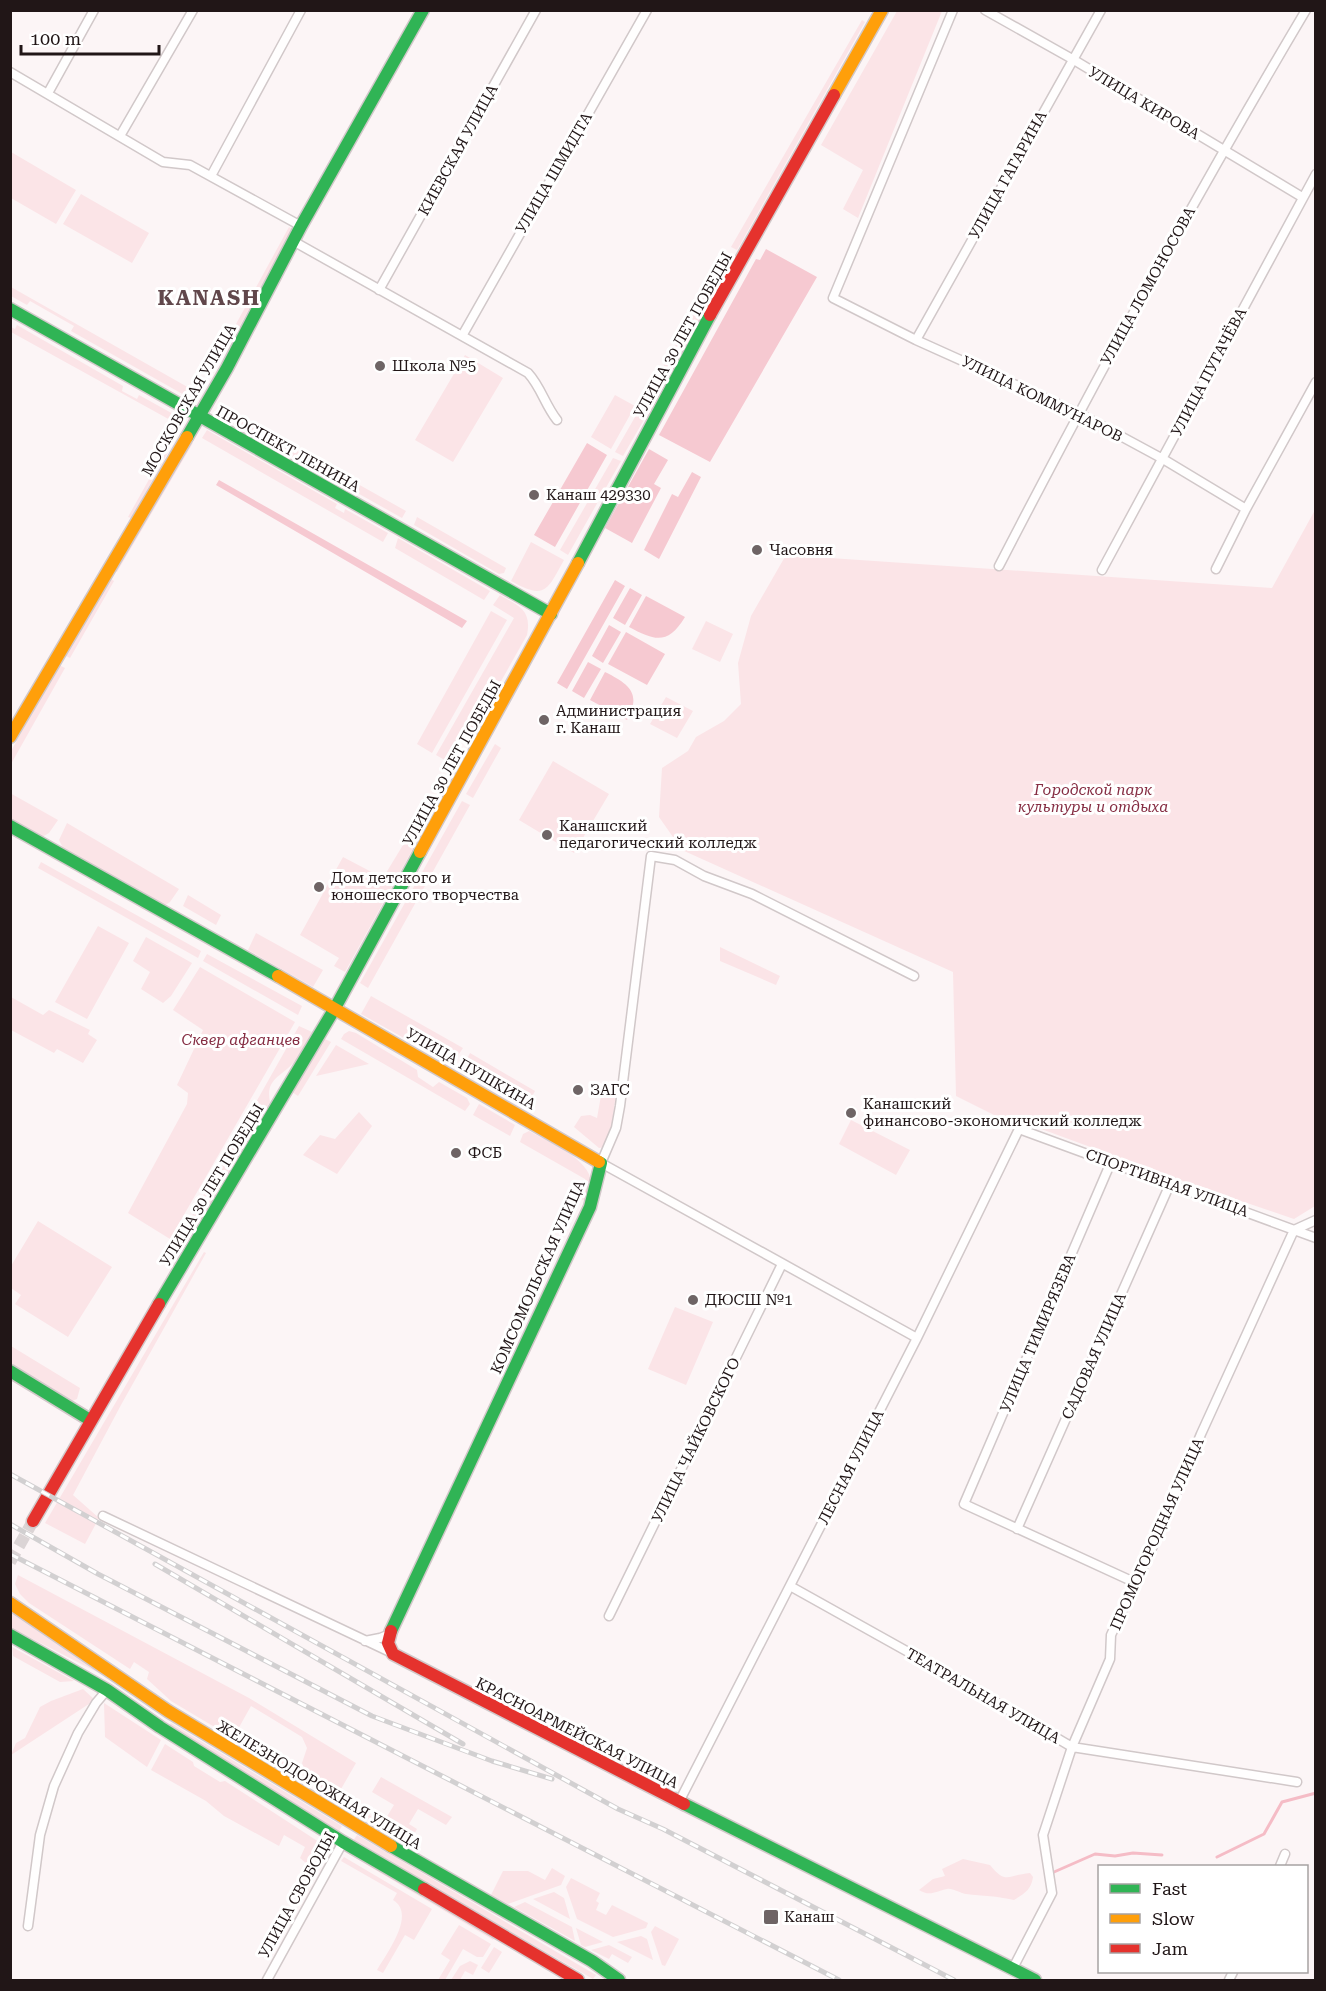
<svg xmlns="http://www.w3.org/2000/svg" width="1326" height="1991" viewBox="0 0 1326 1991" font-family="'Roboto Serif',serif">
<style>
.green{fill:#fbe4e7}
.forest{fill:#f6c9d1}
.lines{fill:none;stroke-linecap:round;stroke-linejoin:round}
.stream{stroke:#f5bcc6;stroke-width:3}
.secondary-tunnel{stroke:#dbd4d5;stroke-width:12;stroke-dasharray:12 6;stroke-linecap:butt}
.street-casing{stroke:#d1c8c9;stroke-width:11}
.fast-casing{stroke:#d1c8c9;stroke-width:15}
.slow-casing{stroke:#d1c8c9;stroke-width:15}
.jam-casing{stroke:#d1c8c9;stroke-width:15}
.street{stroke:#fffefe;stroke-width:8}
.fast{stroke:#30b455;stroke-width:12}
.slow{stroke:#ff9f0a;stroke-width:12}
.jam{stroke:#e5322d;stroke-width:12}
.rail-casing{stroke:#d2d0d1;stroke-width:5}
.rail{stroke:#fff;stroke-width:3;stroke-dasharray:9;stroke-linecap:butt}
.poi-dot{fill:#6e6465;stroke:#fff;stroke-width:2}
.labels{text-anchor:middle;stroke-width:6;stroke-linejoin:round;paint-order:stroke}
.street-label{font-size:15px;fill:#211617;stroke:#fff}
.poi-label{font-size:15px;fill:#211617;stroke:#fff;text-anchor:start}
.park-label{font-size:15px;font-style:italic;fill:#852c42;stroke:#fff}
.district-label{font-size:21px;font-weight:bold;letter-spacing:1.5px;fill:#61474b;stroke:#fff}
</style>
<rect width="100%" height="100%" fill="#fcf5f6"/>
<path class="green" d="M897 11H942L858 218 843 209 863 170 821 145Z
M862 20 865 22 737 250 731 247Z
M11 152 76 190 56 224 11 198Z
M81 194 149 233 132 263 63 224Z
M289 227 292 229 234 337 230 335Z
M728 253 734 257 704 311 698 308Z
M11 287 191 389 186 396 71 331 74 326 30 301 27 305 11 296Z
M694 313 701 317 681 352 674 348Z
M17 325 123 386 122 391 137 399 139 395 175 415 172 421 11 332V327L15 329Z
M465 355 503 378 453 462 415 440Z
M669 357 676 361 658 392H649Z
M615 395 635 406 611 449 591 437Z
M219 406 406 511 402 518 222 417 216 412Z
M639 410 643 412 645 418 623 456 615 452Z
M207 430 337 504 335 508 344 513 345 509 388 533 383 542 202 438Z
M187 440 193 443 117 572 112 570Z
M166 449 169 451 131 518 128 517Z
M613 458 621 461 568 555 560 550Z
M1315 510V1206L1294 1219 1197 1186 1011 1118 1008 1122 956 1096 953 972 682 850 659 817 662 768 688 751 696 737 724 721 741 704 738 663 751 616 786 555 1272 588Z
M417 517 506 568 504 573 499 574 414 525Z
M398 538 490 591 484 600 395 548Z
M531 542 564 560C547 591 545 600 511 581Z
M108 577 114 581 70 658 64 655Z
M500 595C519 606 532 610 527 635L469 738 461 735 452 753 457 758 453 765 436 755 514 618 493 605Z
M491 611 507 620 432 753 417 744Z
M706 621 733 634 720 662 692 649Z
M59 665 65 668 11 764V751Z
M666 697 693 711 677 738 650 724Z
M495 744 501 748 473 798 466 794Z
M553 761 609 794 574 853 519 820Z
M10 793 58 820 49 833 42 837 11 819Z
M462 801 470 805 368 988 360 983Z
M67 823 179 889 170 902 164 906 63 848 59 840Z
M406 840 415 845 345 972 334 966 339 958 300 935 343 857 383 878Z
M41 862 201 951 198 958 38 868Z
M188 895 221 915 216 925 183 906Z
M98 926 129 943 87 1019 55 1002Z
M256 933 323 970 313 987 248 950Z
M146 937 192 963 171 996 163 1003 141 989 150 972 133 961Z
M720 947 780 976 776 985 720 961Z
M207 954 302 1006 298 1015 203 961Z
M200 967 295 1022 170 1239 128 1213 187 1104 188 1093 177 1085 203 1030 173 1010Z
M371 996 463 1048 455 1060 447 1062 361 1014Z
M11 997 43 1015 49 1010 90 1030 88 1034 97 1040 83 1063 57 1049 54 1053 11 1030Z
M299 1026 312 1032C306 1042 302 1053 295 1061 282 1077 265 1078 270 1102L190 1239 181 1247 176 1244Z
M349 1031 356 1033 417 1070 418 1077 433 1087 439 1082 467 1098 470 1104 465 1111 341 1039 344 1034Z
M323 1038 331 1042 298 1096 292 1092Z
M336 1045 369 1064 316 1076Z
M470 1053 535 1091 528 1104 526 1103 528 1095 509 1083 503 1092 466 1070V1061Z
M602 1090 616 1093 609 1146 599 1148 574 1127 581 1116 590 1115 597 1118Z
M479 1104 515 1125 510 1136 473 1115Z
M359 1112 372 1126 337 1174 303 1155 320 1135 335 1139Z
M851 1120 910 1150 896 1175 839 1144Z
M529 1131C548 1142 592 1159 591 1184 591 1190 588 1196 585 1201L582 1200 587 1183 585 1179 520 1142 523 1134Z
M38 1221 112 1267 68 1337 15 1304 21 1295 11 1288V1266Z
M204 1252 206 1253 121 1405 73 1495 99 1518 85 1544 45 1523Z
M675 1307 713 1322 686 1385 648 1369Z
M11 1346 80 1388 77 1399 72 1401 11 1363Z
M18 1575 249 1698 356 1763 337 1796 357 1808 355 1812 302 1779 305 1771 302 1763 307 1748 302 1737 251 1706 233 1738 171 1701 147 1679 149 1672 134 1662 130 1669 29 1603 20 1594 15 1584Z
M10 1611 97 1669 101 1674 11 1628Z
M12 1647 74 1681 60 1682 13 1656Z
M83 1689 95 1700 11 1755 16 1743 25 1738 40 1707 51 1701Z
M104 1703 161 1740 147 1767 105 1737Z
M171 1723 342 1826 339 1831 168 1727Z
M244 1736 293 1767 295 1776 238 1741Z
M165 1744 193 1762 194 1766 220 1782 225 1781 319 1842 307 1864 300 1858 305 1847 284 1835 279 1846 224 1816 206 1801 151 1770Z
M381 1777 452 1817 446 1825 418 1809 409 1824 417 1829 409 1843 366 1819 369 1815 383 1823 394 1805 372 1792Z
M357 1835 596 1975 593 1979 353 1841Z
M348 1851 495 1937 493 1940 347 1853Z
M344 1857 432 1909 414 1940 405 1935 383 1973 377 1970C386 1954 417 1914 393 1900L397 1893 341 1861Z
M963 1859 990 1865C1006 1885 1008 1875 1030 1873L1033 1877C1031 1890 1025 1893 1014 1900 997 1896 983 1896 966 1894 959 1893 953 1888 947 1889 936 1891 930 1897 919 1890L933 1879 945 1876 942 1869Z
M552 1868 565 1876 561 1885 508 1904 491 1895 503 1871H528L545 1880Z
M571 1878 600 1893 596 1901 599 1903 596 1910 606 1915 612 1905 648 1923 646 1928 613 1937 577 1919 566 1887Z
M554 1892 564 1898 570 1919 533 1899Z
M525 1902 572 1927 575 1941 514 1907Z
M459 1925 491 1944 483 1957H477L463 1949 445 1980H438L450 1960 441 1954Z
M655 1926 679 1939 665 1966 662 1965 651 1932Z
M576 1928 603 1942 585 1947 581 1945Z
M641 1936 647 1939 653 1960 617 1942Z
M609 1945 632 1957 628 1963 612 1954 609 1959 591 1950Z
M494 1947 502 1952 489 1973 481 1968Z
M470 1961 478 1965 473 1975 465 1971 460 1980H451L460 1966Z"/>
<path class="forest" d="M766 249 817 277 710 462 659 435 756 259 760 260Z
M587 443 607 455 555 547 534 535Z
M649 449 668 460 654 484 661 488 632 543 605 528Z
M692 472 701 477 659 559 644 550 672 494 678 497Z
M219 480 467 621 462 628 216 485Z
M615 580 625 586 567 689 557 683Z
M630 588 642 595 625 625 613 618Z
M646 596 685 617C668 645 655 641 629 627Z
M609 625 621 632 603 663 592 656Z
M626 632 665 654 647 685 608 664Z
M588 662 601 669 584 698 572 691Z
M605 672C629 684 642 693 627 720L590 700Z"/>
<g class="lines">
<path class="stream" d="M1217 1857 1264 1834 1282 1802 1316 1793
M1054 1872 1095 1854 1115 1856 1133 1853 1162 1855"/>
<path class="secondary-tunnel" d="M10 1562 33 1521"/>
<defs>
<path id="street" d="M953 10 833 298 916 340 1078 413 1163 459 1246 509
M985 10 1074 60 1302 197
M10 72 163 162 190 165 301 226
M48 93 94 10
M120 136 193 10
M211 176 301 10
M293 241 528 373C541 387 545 405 557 420
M379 290 536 10
M462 336 647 10
M916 340 1101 10
M999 566C1096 378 1198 192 1306 10
M1216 569 1246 509 1316 382
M1102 570 1316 174
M914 976 752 894 704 876 675 860 651 856 620 1106 616 1128 601 1163 917 1338
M1111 1162 964 1504 1136 1583
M103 1516 392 1653
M1017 1529 1170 1184
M790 1586 944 1672 1072 1747 1297 1782
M609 1616 782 1264
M365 1641 380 1638 390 1634
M679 1802 917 1338 1019 1129 1316 1238
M1280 1866 1285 1854
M28 1926 40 1835 54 1786 78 1733 96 1703 107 1690
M1012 1970 1052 1893 1043 1835 1072 1747 1110 1659 1111 1635 1161 1529 1201 1434 1294 1230 1316 1220
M267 1980 343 1842
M1229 1980 1233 1972"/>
<path id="fast" d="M10 309 551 614
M187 437 227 368 301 226 423 10
M578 563 710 315
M10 826 278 976
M159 1304 335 1008 420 852
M10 1371 90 1420
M391 1631 590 1207 601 1163 599 1162
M10 1635 107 1690 160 1727 343 1842 424 1889
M684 1804 1035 1980
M391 1846 592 1961 619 1980"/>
<path id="slow" d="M834 95 882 10
M10 737 187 437
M420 852 578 563
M278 976 599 1162
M10 1603 168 1711 391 1846"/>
<path id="jam" d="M710 315 834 95
M33 1521 159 1304
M391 1631 388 1643 393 1654 684 1804
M424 1889 578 1980"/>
</defs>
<use href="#street" class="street-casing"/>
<use href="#fast" class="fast-casing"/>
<use href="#slow" class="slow-casing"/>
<use href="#jam" class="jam-casing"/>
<use href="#street" class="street"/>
<use href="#fast" class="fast"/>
<use href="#slow" class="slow"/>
<use href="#jam" class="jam"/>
<defs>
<path id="rail" d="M10 1474 618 1809 663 1829 954 1980
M10 1524 98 1574 372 1716 492 1761 552 1779
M10 1554 839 1980
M155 1564 463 1744"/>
</defs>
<use href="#rail" class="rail-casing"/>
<use href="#rail" class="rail"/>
</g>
<g class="poi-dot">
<circle cx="380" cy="366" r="6"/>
<circle cx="534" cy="495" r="6"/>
<circle cx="757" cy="550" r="6"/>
<circle cx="544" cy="720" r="6"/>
<circle cx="547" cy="835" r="6"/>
<circle cx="319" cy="887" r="6"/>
<circle cx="578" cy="1090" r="6"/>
<circle cx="851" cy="1113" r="6"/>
<circle cx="456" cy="1153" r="6"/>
<circle cx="693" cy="1300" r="6"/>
<rect x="763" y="1909" width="16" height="16" rx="3"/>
</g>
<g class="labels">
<g class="street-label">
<text transform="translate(1144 103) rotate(31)" y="5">УЛИЦА КИРОВА</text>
<text transform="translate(458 150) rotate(-61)" y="5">КИЕВСКАЯ УЛИЦА</text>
<text transform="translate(554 173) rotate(-60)" y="5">УЛИЦА ШМИДТА</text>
<text transform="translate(1008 175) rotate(-61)" y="5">УЛИЦА ГАГАРИНА</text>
<text transform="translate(1148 286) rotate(-61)" y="5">УЛИЦА ЛОМОНОСОВА</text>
<text transform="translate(683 335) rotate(-61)" y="5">УЛИЦА 30 ЛЕТ ПОБЕДЫ</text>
<text transform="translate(1209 372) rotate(-62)" y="5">УЛИЦА ПУГАЧЁВА</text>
<text transform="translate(1042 399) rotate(26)" y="5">УЛИЦА КОММУНАРОВ</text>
<text transform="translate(189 400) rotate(-60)" y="5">МОСКОВСКАЯ УЛИЦА</text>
<text transform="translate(288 449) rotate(29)" y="5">ПРОСПЕКТ ЛЕНИНА</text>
<text transform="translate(452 763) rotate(-61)" y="5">УЛИЦА 30 ЛЕТ ПОБЕДЫ</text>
<text transform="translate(471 1069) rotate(30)" y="5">УЛИЦА ПУШКИНА</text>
<text transform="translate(1167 1183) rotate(20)" y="5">СПОРТИВНАЯ УЛИЦА</text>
<text transform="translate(212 1185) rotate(-59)" y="5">УЛИЦА 30 ЛЕТ ПОБЕДЫ</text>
<text transform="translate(538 1277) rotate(-66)" y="5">КОМСОМОЛЬСКАЯ УЛИЦА</text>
<text transform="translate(1038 1333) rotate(-67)" y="5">УЛИЦА ТИМИРЯЗЕВА</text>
<text transform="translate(1094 1356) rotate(-66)" y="5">САДОВАЯ УЛИЦА</text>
<text transform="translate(696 1440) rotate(-64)" y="5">УЛИЦА ЧАЙКОВСКОГО</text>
<text transform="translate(851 1467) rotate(-63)" y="5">ЛЕСНАЯ УЛИЦА</text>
<text transform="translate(1157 1534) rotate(-66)" y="5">ПРОМОГОРОДНАЯ УЛИЦА</text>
<text transform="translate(983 1696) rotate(30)" y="5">ТЕАТРАЛЬНАЯ УЛИЦА</text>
<text transform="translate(577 1733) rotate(27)" y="5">КРАСНОАРМЕЙСКАЯ УЛИЦА</text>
<text transform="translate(319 1785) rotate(31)" y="5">ЖЕЛЕЗНОДОРОЖНАЯ УЛИЦА</text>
<text transform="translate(297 1895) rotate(-61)" y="5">УЛИЦА СВОБОДЫ</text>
</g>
<g class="poi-label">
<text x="392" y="371">Школа №5</text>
<text x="546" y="500">Канаш 429330</text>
<text x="769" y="555">Часовня</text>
<text x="556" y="716">Администрация<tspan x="556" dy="17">г. Канаш</tspan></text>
<text x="559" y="831">Канашский<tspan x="559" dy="17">педагогический колледж</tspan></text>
<text x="331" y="883">Дом детского и<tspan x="331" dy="17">юношеского творчества</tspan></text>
<text x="590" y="1095">ЗАГС</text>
<text x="863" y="1109">Канашский<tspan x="863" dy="17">финансово-экономичский колледж</tspan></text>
<text x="468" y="1158">ФСБ</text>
<text x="705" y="1305">ДЮСШ №1</text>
<text x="784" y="1922">Канаш</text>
</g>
<g class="park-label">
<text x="1093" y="795">Городской парк<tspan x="1093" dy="17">культуры и отдыха</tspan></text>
<text x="241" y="1045">Сквер афганцев</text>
</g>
<g class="district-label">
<text x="209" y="305">KANASH</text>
</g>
</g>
<rect width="1326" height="1991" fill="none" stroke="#211617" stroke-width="24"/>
<rect x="1098" y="1865" width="210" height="108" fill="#ffffff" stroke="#a6a2a2" stroke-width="1.5"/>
<rect x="1110" y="1884" width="30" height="9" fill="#30b455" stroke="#a6a2a2" stroke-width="1.5"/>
<text x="1152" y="1895" font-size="18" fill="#211617">Fast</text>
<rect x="1110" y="1914" width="30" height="9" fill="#ff9f0a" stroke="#a6a2a2" stroke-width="1.5"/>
<text x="1152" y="1925" font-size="18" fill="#211617">Slow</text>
<rect x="1110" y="1944" width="30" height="9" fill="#e5322d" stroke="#a6a2a2" stroke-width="1.5"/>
<text x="1152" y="1955" font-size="18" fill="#211617">Jam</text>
<path d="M21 45v9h138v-9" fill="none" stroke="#211617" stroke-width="3"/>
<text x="30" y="45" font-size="18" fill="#211617" stroke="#ffffff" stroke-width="4.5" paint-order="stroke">100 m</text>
</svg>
